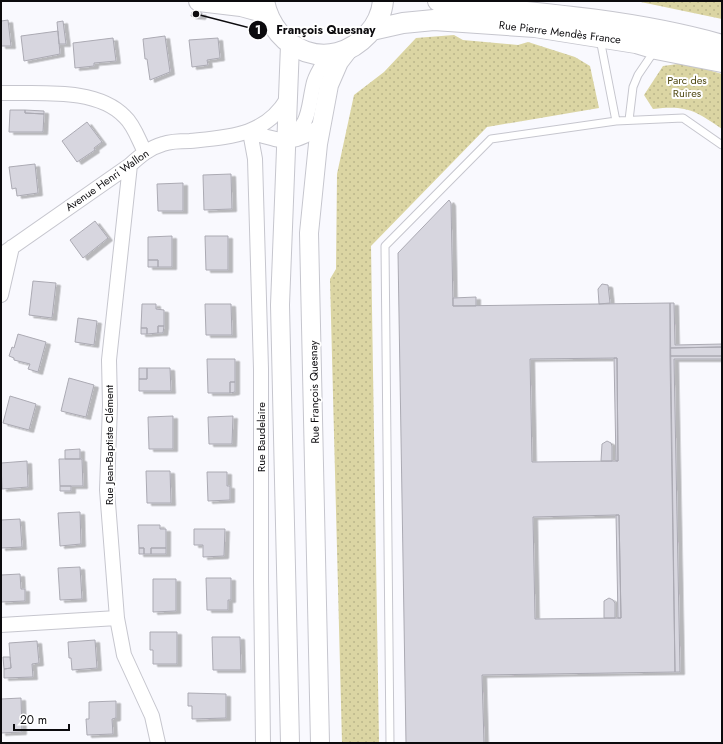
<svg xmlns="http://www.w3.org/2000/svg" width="723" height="744" viewBox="0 0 723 744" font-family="Jost,sans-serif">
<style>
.green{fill:url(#green-dots)}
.building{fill:#d7d6df;stroke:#abaab3;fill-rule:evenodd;filter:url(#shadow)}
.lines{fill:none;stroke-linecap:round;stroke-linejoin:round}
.service-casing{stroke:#c6c6ce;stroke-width:9}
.minor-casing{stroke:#c6c6ce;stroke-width:16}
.tertiary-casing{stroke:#c6c6ce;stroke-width:20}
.secondary-casing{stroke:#c6c6ce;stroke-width:22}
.service{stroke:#fff;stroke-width:7}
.minor{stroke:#fff;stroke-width:14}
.tertiary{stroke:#fff;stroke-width:18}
.secondary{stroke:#fff;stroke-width:20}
.labels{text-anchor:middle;stroke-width:4;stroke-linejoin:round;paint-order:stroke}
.street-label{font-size:11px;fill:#0c0b0e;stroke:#fff}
.park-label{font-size:11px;fill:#514a14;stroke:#fff}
.leader{fill:none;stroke:#0c0b0e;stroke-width:1.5}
.callout-dot{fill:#0c0b0e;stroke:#fff;stroke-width:1.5}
.mark-label{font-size:12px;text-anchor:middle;font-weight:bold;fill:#fff}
.callout-label{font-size:12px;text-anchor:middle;font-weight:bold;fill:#0c0b0e;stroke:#fff;stroke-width:4;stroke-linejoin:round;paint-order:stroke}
</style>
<defs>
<pattern id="green-dots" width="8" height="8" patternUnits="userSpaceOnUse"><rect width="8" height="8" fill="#dbd5a3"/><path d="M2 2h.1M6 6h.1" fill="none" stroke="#bbb68b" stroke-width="1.8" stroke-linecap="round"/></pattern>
<filter id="shadow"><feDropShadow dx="4.5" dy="2.5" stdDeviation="0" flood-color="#0004"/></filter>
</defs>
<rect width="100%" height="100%" fill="#f9f9fe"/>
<path class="green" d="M636 1H722V19Z
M454 35 463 40 518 45 528 42 575 57 590 66 599 108 487 127 371 246 379 743H342L330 279 336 269 337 174 354 95 384 72 416 38Z
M685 63 722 74V129C695 110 686 105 653 109L644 95 663 66Z"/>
<path class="building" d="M192 12 202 13 201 17 191 16Z
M8 20 11 46H1V21Z
M63 21 66 44H59L57 22Z
M58 31 60 54 24 61 21 36Z
M165 36 170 72 150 80 147 59H145L143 39Z
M113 38 116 61 94 63V66L75 68 73 43Z
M218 38 220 58 207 60 208 65 192 67 189 40Z
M10 110H25V113L44 114 43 132H9Z
M25 110 44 111V114L25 113Z
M87 122 102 142 94 148 95 150 77 162 62 141Z
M35 164 38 193 17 196 16 188 12 189 9 167Z
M231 174 232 209 204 210 203 175Z
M183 183V211H158L157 184Z
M449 200 451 203 453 306 670 303 675 672 482 675 484 743H406L398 253ZM617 358 618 461 532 462 530 359ZM616 515H619L621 618 535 619 533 517Z
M95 221 108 238 83 258 70 240Z
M172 236V267H158V260H148V237Z
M205 236H228V270H206Z
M148 260H158V267H148Z
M33 281 56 283 52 318 29 315Z
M602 284 608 285 610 303 599 304 598 289Z
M476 297V306H453V298Z
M670 303H674L675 345 722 344V347L670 348Z
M142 304H156V309L164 310V326H158V333L147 334V328H141Z
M205 304H231L232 335H206Z
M78 318 97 321 94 345 75 342Z
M158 326H164L163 333H158Z
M141 328H147V334H141Z
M18 334 46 342 38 372 28 369 30 364 14 360V358L9 356 12 347 14 348Z
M722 347V356H670V348Z
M670 356H722V359H674L680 672H675Z
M614 358H617L618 461H616Z
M207 359H235V382H230V393H208Z
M139 368H147V379H139Z
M147 368H170L171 391H139V379H147Z
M69 378 94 385 86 417 61 411Z
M230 382H235V392L230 393Z
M10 396 36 404 29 430 3 423Z
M173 416V449H149L148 417Z
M233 416 232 444H209L208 417Z
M607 441 611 443 612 446V461H601L602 444Z
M80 449V459H65V450Z
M59 459H82L83 486H60Z
M27 461 28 487 2 489 1 463Z
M146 471H170L171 503H147Z
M207 472H227V486H230V500L208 501Z
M60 486H71V491H60Z
M80 512 81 544 60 546 58 513Z
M616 515H619L621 618H618Z
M20 519 22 547 1 548V520Z
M138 525H160V529H166V548H151V554H144V548H139Z
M194 529H225L224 556 203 557V545H194Z
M139 548H144V554H139Z
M151 548H166V554H151Z
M80 567 82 599 60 600 58 568Z
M20 574 21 589H25V601L1 602V575Z
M206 578H231V600H228V610H207Z
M153 579H176V611L153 612Z
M609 598 613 600 615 603V618H604V601Z
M150 632H177V664H153V650H150Z
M212 637H240L241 670H213Z
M95 640 97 668 72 670 71 658H69L68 642Z
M37 641 39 663 32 664 33 677 4 678V669L11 668 9 643Z
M3 657H10L11 668 4 669Z
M188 693 226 694V718L192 719V706H188Z
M21 698 22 732 1 733V699Z
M116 701V718L112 719 113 734 87 735 86 719H89V702Z"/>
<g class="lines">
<defs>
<path id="service" d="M600 39 616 121
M629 120 633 87 638 75 655 50
M390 743 385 246 491 139 616 121 683 118 722 145"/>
<path id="minor" d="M1 93C39 94 97 87 125 117 134 125 139 141 145 152
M250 132 255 159 261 369V580L263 743
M250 132C281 141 294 148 321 125
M285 142C312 123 307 110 314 82 317 72 324 63 329 54
M130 165 109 360 110 405 107 490 117 618 124 655 152 716 158 743
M1 255 130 165C140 156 149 148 163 144 171 141 182 141 190 141 229 137 265 136 287 99
M1 295 12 247
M1 625 117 618"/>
<path id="tertiary" d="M290 45 280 305 290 743
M320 743 309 233 318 144 329 85 339 62 349 49"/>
<path id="secondary" d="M199 1 241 6 267 13
M264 1C274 52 331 74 368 34 376 26 382 13 383 1
M438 1 449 5C540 13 634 20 722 45
M372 30 403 23 434 20 535 27 636 43 656 49 722 62"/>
</defs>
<use href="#service" class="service-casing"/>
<use href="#minor" class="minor-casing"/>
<use href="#tertiary" class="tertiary-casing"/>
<use href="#secondary" class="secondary-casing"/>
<use href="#service" class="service"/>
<use href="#minor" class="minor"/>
<use href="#tertiary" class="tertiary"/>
<use href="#secondary" class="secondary"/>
</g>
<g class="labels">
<g class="street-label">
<text transform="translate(560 32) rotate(7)" y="4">Rue Pierre Mendès France</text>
<text transform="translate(107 180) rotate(-35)" y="4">Avenue Henri Wallon</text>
<text transform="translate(314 392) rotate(-91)" y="4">Rue François Quesnay</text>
<text transform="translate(261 437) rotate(-90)" y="4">Rue Baudelaire</text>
<text transform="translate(109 445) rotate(-90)" y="4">Rue Jean-Baptiste Clément</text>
</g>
<g class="park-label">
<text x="687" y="84">Parc des<tspan x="687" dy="13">Ruires</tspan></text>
</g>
</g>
<path class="leader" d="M196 14L258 30"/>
<g class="callout-dot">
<circle cx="196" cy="14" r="4"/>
<circle cx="258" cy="30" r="10"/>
</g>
<g class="mark-label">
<text x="258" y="34">1</text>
</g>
<g class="callout-label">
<text x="326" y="34">François Quesnay</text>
</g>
<rect width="723" height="744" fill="none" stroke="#0c0b0e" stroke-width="4"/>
<path d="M14 724v6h55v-6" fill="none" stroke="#0c0b0e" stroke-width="2"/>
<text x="20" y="724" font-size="12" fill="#0c0b0e" stroke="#ffffff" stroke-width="3" paint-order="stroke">20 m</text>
</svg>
